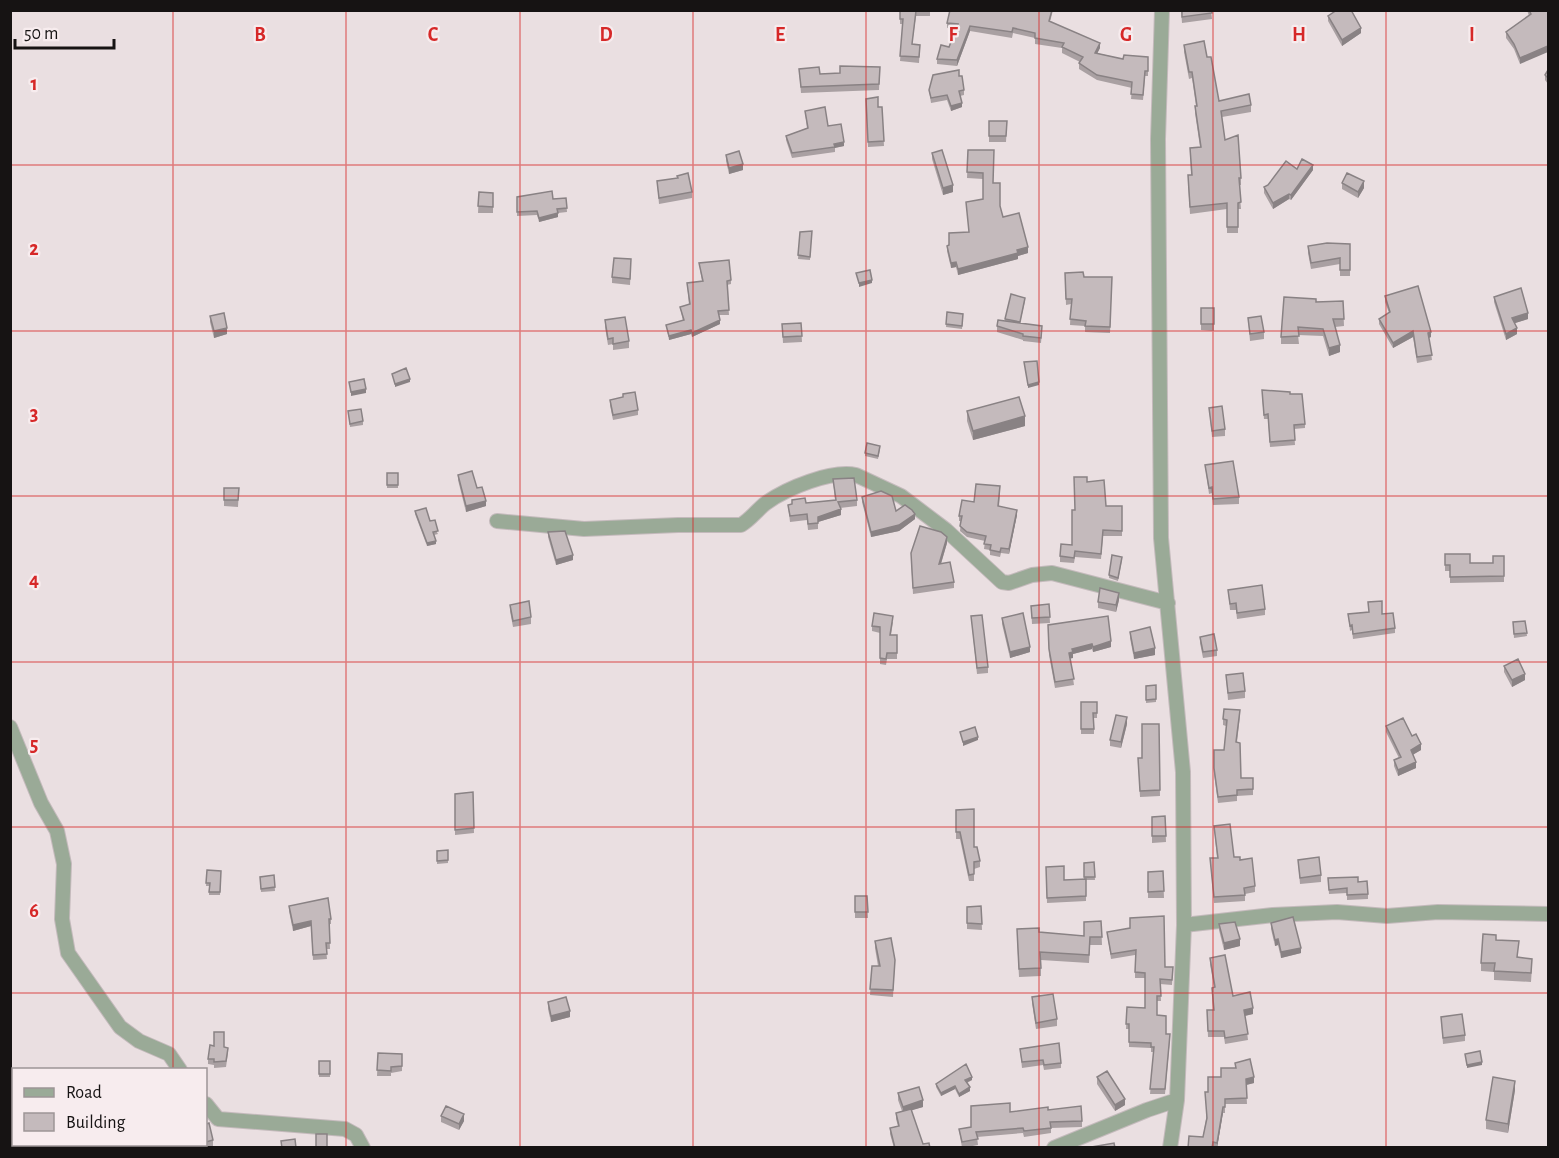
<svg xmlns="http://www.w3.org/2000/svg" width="1559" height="1158" viewBox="0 0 1559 1158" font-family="'Alegreya Sans',sans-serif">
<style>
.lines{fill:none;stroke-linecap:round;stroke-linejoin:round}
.minor-casing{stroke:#c4babc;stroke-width:16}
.minor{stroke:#9aaa97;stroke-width:14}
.wall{fill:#a9a0a2}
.shaded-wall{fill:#898284}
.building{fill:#c4babc;stroke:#898284;stroke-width:1.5}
.grid{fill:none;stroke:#d62828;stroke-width:1.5;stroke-opacity:0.55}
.grid-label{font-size:20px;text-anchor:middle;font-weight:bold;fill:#d62828;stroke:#f7ecee;stroke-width:4.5;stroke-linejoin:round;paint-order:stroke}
</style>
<rect width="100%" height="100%" fill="#eadfe1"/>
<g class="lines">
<defs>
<path id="minor" d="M1162 10 1158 139 1161 538 1183 772 1184 925 1177 1100 1170 1148
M497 521 584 529 678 525H741C751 519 757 510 766 503 787 488 831 470 856 475L901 496 946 530 1002 582 1009 583 1032 575 1052 573 1168 603
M10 727 41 803 57 831 64 864 62 919 68 953 120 1027 139 1041 169 1054 180 1070
M1184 925 1273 915 1337 912 1387 916 1438 912 1548 914
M206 1104 218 1119 345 1129 356 1135 363 1148
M1054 1148 1147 1110 1177 1100"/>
</defs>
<use href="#minor" class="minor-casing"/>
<use href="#minor" class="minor"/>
</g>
<path class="wall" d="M900 10H930V16H916L912 44 920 45 919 63 900 61 903 24H900Z
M950 10H1053L1050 22 1100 48 1097 53 1123 59 1148 57V76H1145L1143 100 1131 99 1132 88 1097 80 1079 69V63L1080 62 1062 53V48L1035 44V38L1013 33 1012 38 970 31 957 66 937 64V59L949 47 956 29 947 28V23Z
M1181 10H1211L1212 19 1182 23Z
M1527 10H1548L1520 64 1514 49 1506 38V32L1529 16Z
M1328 16 1361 33 1342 46 1328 21Z
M1184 45 1207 57 1219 101 1251 105V112L1222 117 1225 140 1241 178V185H1239L1241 209H1238V233H1227V209L1190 214 1188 182 1191 175 1190 148 1200 147 1195 113V106H1196L1192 78 1189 79 1184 52Z
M880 67 879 90 801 93 799 69 820 74 840 73Z
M1548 70V84L1545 80V75Z
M959 76 964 90V95L960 96 962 107 951 111 947 100 931 103 929 90Z
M866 99 878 107H882L884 146 868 147Z
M805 111 828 126 844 146 835 148V152L792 158 786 140V136L807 128Z
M989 121H1007L1006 142H989Z
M968 150 993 183 1003 217 1028 253 1018 256V259L958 275 956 267 951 268 947 251V246L969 232 966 202 983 199V179L967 178Z
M932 153 953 192 943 195 932 159Z
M726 155 743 170 729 174 726 161Z
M1297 169 1313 170 1291 200 1289 199 1273 209 1264 193V187Z
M677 176 692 192V198L659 204 657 181 677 178Z
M1342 183 1364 188 1358 198 1342 189Z
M479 192 493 193V213H478Z
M517 197 553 199 566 198 567 212 558 213V217L539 222 537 215 517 216Z
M812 231 810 260 798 259 800 232Z
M1350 244V276H1340V264L1311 269 1308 253V246Z
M699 263 731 280V284L727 285 729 315H719L720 324 692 337 691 334 669 340 666 325 683 321 680 307 689 305 687 283 702 281Z
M631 266 630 285 612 283V277Z
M1065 273 1084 277H1112L1110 333 1085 332V326L1070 325 1071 304 1066 305Z
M1385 296 1431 337 1429 338 1432 360 1417 363 1413 337 1393 348 1379 324V319L1389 313 1385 302Z
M1494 297 1528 319 1515 323 1517 334 1506 340 1494 302Z
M1025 301 1020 323 1042 331 1041 343 1023 341V340L997 332V326L1005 321V319Z
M1343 301 1344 326 1335 327 1340 352 1329 356 1323 336 1298 335 1299 344H1281V337L1316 302Z
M1201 308H1214V331L1201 330Z
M947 312 963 314 962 329 946 327Z
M210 316 227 334 214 338 210 322Z
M1248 318 1264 332V339L1250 341Z
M605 320 629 341V348L613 350V344L608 345 605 327Z
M801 323 802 342 783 343 782 324Z
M1290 394 1305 424V428L1294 429 1295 445 1270 447 1268 419H1264L1262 395Z
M610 400 638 410V415L613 420 610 405Z
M1209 408 1225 429V436L1212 437Z
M348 411 363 421V425L350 427Z
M967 411 1025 426 973 440 967 421Z
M880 449 878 459 865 456V453Z
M1205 465 1239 497V504L1213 505 1212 493 1209 494Z
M387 473H398V488H387Z
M458 475 486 506 466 512 458 480Z
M833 479 857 500V506L840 508 841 515 818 522V529L808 530 807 520 790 522 788 505 835 500Z
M1087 482 1106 506H1122V536H1103L1101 559 1075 557 1074 563 1060 562V556L1072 545 1075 510Z
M224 488H239L238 507 224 506Z
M1000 492 999 507 1017 515 1009 554 1001 553 1000 557 990 555V550L984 549 985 541 967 537 960 531 961 521H959V516L974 502Z
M862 497 896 511 915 519 899 531 871 537 862 502Z
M415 511 430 521 438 534 434 535 436 544 427 546 415 514Z
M548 532 573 560 556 565 548 537Z
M947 543 941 564 954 582V588L913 594 911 559Z
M1445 554 1470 563H1493L1504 556V582L1450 583V571H1445Z
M1122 560 1118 581 1109 578V575Z
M1228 590 1265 609V615L1237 619 1236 610H1230Z
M1119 600 1116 612 1098 608V602Z
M1368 602 1382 614 1395 628V633L1353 639 1352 630 1350 631 1348 614 1369 612Z
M1049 604 1050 623 1032 624 1031 606Z
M510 605 531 617V624L513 627 510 611Z
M971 616 988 667V673L977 674Z
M1002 618 1030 652 1010 658 1002 624Z
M1525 621 1527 636 1514 638 1513 622Z
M893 622 891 635H897V659H887L886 665 880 664V633L872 631V626Z
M1048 625 1111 647 1093 652 1092 649 1073 654V658H1070L1074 685 1055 688 1049 655Z
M1130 632 1155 655 1134 659 1130 638Z
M1200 637 1217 650V656L1203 658 1200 643Z
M1504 666 1525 680 1512 687 1504 672Z
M1226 675 1245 691V698L1228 700Z
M1156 685V702L1146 703V686Z
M1081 702H1097V718H1094V734H1081Z
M1240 716 1237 742 1241 778H1253V795L1237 796V801L1218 803 1214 774V750H1224L1226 726 1223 725V719Z
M1127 724 1121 748 1110 746V740Z
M1159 724 1160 796 1140 797 1138 758H1142Z
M1386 726 1412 736 1421 750 1413 754 1416 768 1398 776 1394 766V760L1399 758 1386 732Z
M473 792 474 833 455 835V794Z
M956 810 980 861V867L974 869V881H969L960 839H956Z
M1165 816 1166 842 1152 843V817Z
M1214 826 1234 857 1240 860 1255 886V892L1245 894V901L1214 903 1210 858H1217Z
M448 850V863L437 864V851Z
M1298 860 1321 875V882L1300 884Z
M1094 862 1095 880H1086V901L1047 903 1046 867 1064 880 1084 879V863Z
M207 870 221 871 220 895H209V886H206Z
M1163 871 1164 898H1148V872Z
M274 875 275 891 261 892 260 877Z
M1328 878 1358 882 1368 894V899L1347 900V893L1329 894Z
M855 896H867L868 918H855Z
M289 906 331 919V924H329L330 949H326L327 959 313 960 311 926 293 931 289 911Z
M981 906 982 930 967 929V907Z
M1101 921 1102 945H1090L1089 963 1041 960V976L1019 977 1017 936 1039 932 1084 936Z
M1271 923 1301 953 1281 958 1278 945 1275 946 1271 929Z
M1219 924 1240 946 1224 950 1219 930Z
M1107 932 1165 967H1173L1172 985 1160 984 1161 1001H1157V1015L1166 1034 1170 1039 1165 1094H1150L1154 1052H1151V1048L1129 1047V1029H1126L1127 1007 1145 1008V978H1135V955L1111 959Z
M1496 940 1532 967 1531 982 1494 980V972L1481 971V963Z
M875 941 895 960 893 997 870 995 872 966H878L875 948Z
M1210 958 1233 996 1253 1014 1245 1016 1248 1040 1225 1044 1224 1037H1208L1207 1010H1213L1212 988 1214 987 1210 964Z
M1032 997 1057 1019V1026L1036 1029 1032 1003Z
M548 1002 570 1017 551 1022 548 1009Z
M1441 1017 1465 1035V1041L1443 1044Z
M224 1047 228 1053 226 1067 214 1068V1065L208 1064V1059Z
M1020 1049 1061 1063V1068L1044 1070 1043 1065 1022 1068Z
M378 1053 402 1054V1071L391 1073V1076H377Z
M319 1061H330V1077H319Z
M1235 1063 1254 1083 1246 1085 1247 1104H1225V1113H1223L1217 1148H1188L1203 1137 1206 1119 1208 1092 1221 1077 1235 1068Z
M1097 1077 1125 1105 1115 1111 1097 1084Z
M972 1080 967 1083 970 1091 959 1097 955 1089 941 1096 936 1087V1084Z
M1515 1090 1508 1133 1486 1129V1120Z
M898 1093 923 1107 911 1110 923 1144 930 1148H894L890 1134V1128L898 1126 896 1119V1113L902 1111 898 1100Z
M1048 1110 1082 1121V1127L1051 1128V1133L1024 1137 1023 1133 977 1137 978 1145 962 1148 959 1129 971 1127 1010 1112Z
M441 1116 464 1121 459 1130 441 1122Z
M206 1124 213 1140V1147L199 1148 198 1144H206Z"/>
<path class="shaded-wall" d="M970 26V31L957 66V60Z
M1361 28V33L1342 46V40Z
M1100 43V48L1095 58V53Z
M1548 46V52L1520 64V58Z
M962 103V107L951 111V106Z
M844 142V146L834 148V144Z
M743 164V170L729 174V168Z
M1313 165V170L1291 200V195Z
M1364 181V188L1358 198V192Z
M953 185V192L943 195V188Z
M1289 194V199L1273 209V203Z
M558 213V217L539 222V218Z
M1028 247V253L1018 256V259L958 275V269Z
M956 262V267L951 268V263Z
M872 280V283L859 287V283Z
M1528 313V319L1512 324V318Z
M720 320V324L692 337V333Z
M227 328V334L214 338V331Z
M1517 328V334L1506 340V334Z
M691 330V334L669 340V336Z
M1413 331V337L1393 348V343Z
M1431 332V337L1428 338V333Z
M1340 345V352L1329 356V348Z
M410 379V382L395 387V384Z
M1039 382V385L1028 388V385Z
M366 389V393L351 396V392Z
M1025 416V426L973 440V431Z
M486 501V506L466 512V506Z
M841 509V515L818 522V517Z
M1017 510V515L1009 554V549Z
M915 514V519L899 531 871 537V532Z
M947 537V543L939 570V564Z
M436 541V544L427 546V543Z
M573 555V560L556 565V560Z
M1119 593V600L1116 612V605Z
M1111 641V647L1093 652V647Z
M1092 644V649L1073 654V658L1069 659V653L1072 649Z
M1030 647V652L1010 658V652Z
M1155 648V655L1134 659V653Z
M1525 674V680L1512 687V680Z
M1127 717V724L1121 748V742Z
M978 737V740L963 746V742Z
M1421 744V750L1411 756V750Z
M1416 762V768L1398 776V770Z
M311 921V926L293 931V925Z
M1240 939V946L1224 950V943Z
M1278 939V945L1275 946V940Z
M1301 948V953L1281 958V952Z
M1253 1008V1014L1244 1016V1010Z
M570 1011V1017L551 1022V1016Z
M1482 1062V1065L1467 1068V1065Z
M972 1077V1080L965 1083V1080Z
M1254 1077V1083L1246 1085V1079Z
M1515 1081V1090L1508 1133V1124Z
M955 1086V1089L941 1096V1093Z
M970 1087V1091L959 1097V1094Z
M1125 1099V1105L1115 1111V1105Z
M923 1100V1107L903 1113V1107Z
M1223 1107V1113L1217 1148V1143Z
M464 1114V1121L459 1130V1124Z"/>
<path class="building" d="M900 10H930L916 11 912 44 920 45 919 57 900 56 903 19H900Z
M950 10H1052L1049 21 1100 43 1095 53 1123 59 1124 55 1148 57V71H1145L1143 95 1131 94 1132 82 1097 75 1079 63 1083 57 1062 47 1064 43 1035 38V33L1013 28 1012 32 970 26 957 60 937 59 941 45 949 47 958 24 947 23Z
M1182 10H1211L1212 13 1182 17Z
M1337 10H1351L1361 28 1342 40 1328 16Z
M1529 10H1548V46L1520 58 1514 44 1506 32 1531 14Z
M1204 41 1207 57H1211L1219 101 1249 94 1251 105 1221 111 1225 140 1238 135 1241 178H1239L1241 202 1238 203V227H1227V203L1190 207 1188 175H1192L1190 148 1201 147 1195 106H1197L1192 72H1189L1184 45Z
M840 66 880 67 879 84 801 87 799 69 819 67 820 74 840 73Z
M959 70V76H962L964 90 959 91 962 103 951 106 947 95 931 98 929 90 933 75Z
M1548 70V78L1545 75Z
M878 97V107H882L884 141 868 142 866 99Z
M825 107 828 126 841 124 844 142 834 144 835 147 792 153 786 136 808 128 805 111Z
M989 121H1007L1006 136H989Z
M942 150 953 185 943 188 932 153Z
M968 150H994L993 183H1000V206L1003 217 1019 213 1028 247 1017 250 1018 253 958 269 956 262 951 263 947 246 949 245V233L969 232 966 202 983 199V173L967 172Z
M739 151 743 164 729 168 726 155Z
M1302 159 1313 165 1291 195 1289 194 1273 203 1264 187 1268 185 1286 161 1297 169Z
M688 173 692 192 659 198 657 181 678 178 677 176Z
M1347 173 1364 181 1358 192 1342 183Z
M552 191 553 199 566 198 567 208 557 209 558 213 539 218 537 211 517 212V197Z
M479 192 493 193V207L478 206Z
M812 231 810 257 798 255 800 232Z
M1327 243 1350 244V270H1340V258L1311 263 1308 246Z
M614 258 631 259 630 279 612 277Z
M729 260 731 280 727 281 729 310 718 311 720 320 692 333 691 330 669 336 666 325 684 320 680 307 690 304 687 283 703 281 699 263Z
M870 270 872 280 859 283 856 273Z
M1083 272 1084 277H1112L1110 327 1085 326 1086 321 1070 319 1072 299H1066L1065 273Z
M1418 286 1431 332 1428 333 1432 355 1417 357 1413 331 1393 343 1379 319 1390 312 1385 296Z
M1521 288 1528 313 1512 318 1517 328 1506 334 1494 297Z
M1011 294 1025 298 1020 322 1005 319Z
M1284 297 1316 299V302L1343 301 1344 319H1333L1340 345 1329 348 1323 329 1298 327 1299 336 1281 337Z
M1201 308H1214V324H1201Z
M947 312 963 314 962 326 946 324Z
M224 313 227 328 214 331 210 316Z
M1261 316 1264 332 1250 334 1248 318Z
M625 317 629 341 613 344V338L608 339 605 320Z
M998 320 1042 326 1041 338 1023 336V334L997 326Z
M801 323 802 336 783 337 782 324Z
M1037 361 1039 382 1028 385 1024 362Z
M406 368 410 379 395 384 392 374Z
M364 379 366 389 351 392 349 382Z
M1262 390 1290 392V394H1302L1305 424 1294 425 1295 440 1270 442 1268 414 1264 415Z
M635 392 638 410 613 415 610 400 623 397V394Z
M1019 397 1025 416 973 431 967 411Z
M1222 406 1225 429 1212 431 1209 408Z
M361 409 363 421 350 424 348 411Z
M867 443 880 446 878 456 865 453Z
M1233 461 1239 497 1213 499 1212 487 1209 488 1205 465Z
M472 471 477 488 482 487 486 501 466 506 458 475Z
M387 473H398V485H387Z
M1074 477H1087V482L1104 480 1106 506H1122V531L1103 530 1101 554 1075 551 1074 558 1060 556 1061 544 1072 545V510H1075Z
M854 478 857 500 838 502 841 509 818 517V523L808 524 807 514 790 516 788 505 792 504V500L805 498 806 503 836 500 833 479Z
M976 484 1000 486 998 506 1017 510 1009 549 1001 548 1000 552 990 550 991 545 984 544 986 536 967 532 960 526 962 516H959L962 500 974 502Z
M224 488H239L238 500H224Z
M881 491 892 496 896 511 905 505 912 510 915 514 899 525 871 532 862 497Z
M426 508 430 521 435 520 438 531 433 532 436 541 427 543 415 511Z
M920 526 941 532 947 537 939 564 950 562 954 582 913 588 911 553Z
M565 531 573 555 556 560 548 532Z
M1445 554H1470V563H1493V556H1504V576L1450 577V565H1445Z
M1112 555 1122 557 1118 578 1109 575Z
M1262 585 1265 609 1237 613 1236 603 1230 604 1228 590Z
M1100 588 1119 593 1116 605 1098 602Z
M529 601 531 617 513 621 510 605Z
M1382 601V614L1393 613 1395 628 1353 634 1352 625 1350 626 1348 614 1369 612 1368 602Z
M1049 604 1050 617 1032 618 1031 606Z
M874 613 893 616 890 635H897V653H887L886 659 880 658V627L872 626Z
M1023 613 1030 647 1010 652 1002 618Z
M982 615 988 667 977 668 971 616Z
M1108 616 1111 641 1093 647 1092 644 1072 649 1073 652 1069 653 1074 679 1055 682 1049 649 1048 625Z
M1525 621 1527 633 1514 634 1513 622Z
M1150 627 1155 648 1134 653 1130 632Z
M1214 634 1217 650 1203 652 1200 637Z
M1518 659 1525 674 1512 680 1504 666Z
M1243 673 1245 691 1228 693 1226 675Z
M1156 685V699L1146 700V686Z
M1081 702H1097V713H1093L1094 729H1081Z
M1224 709 1240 710 1236 742 1240 743 1241 778H1253V789L1237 790V795L1218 797 1214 768V750H1224L1227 720 1223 719Z
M1116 715 1127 717 1121 742 1110 740Z
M1403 718 1412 736 1416 734 1421 744 1411 750 1416 762 1398 770 1394 760 1401 757 1386 726Z
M1142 724H1159L1160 790 1140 791 1138 758H1142Z
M975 727 978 737 963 742 960 732Z
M473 792 474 828 455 830V794Z
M974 809V847H977L980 861 974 862V874L969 875 960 832H956V810Z
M1165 816 1166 836H1152V817Z
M1230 824 1234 857H1240V860L1252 858 1255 886 1244 888 1245 895 1214 897 1210 858H1218L1214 826Z
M448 850V860L437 861V851Z
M1319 857 1321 875 1300 878 1298 860Z
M1094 862 1095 877H1084V863Z
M1064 866V880L1086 879V896L1047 898 1046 867Z
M207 870 221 871 220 892H209L210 883H206Z
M1163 871 1164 891 1148 892V872Z
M274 875 275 887 261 889 260 877Z
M1358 877V882L1367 881 1368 894 1347 895V888L1329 890 1328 878Z
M855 896H867L868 912H855Z
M328 898 331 919H329L330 943H326L327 954 313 955 311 921 293 925 289 906Z
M981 906 982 924 967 923V907Z
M1164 916 1165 967H1173L1172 980 1160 979 1161 996H1157V1015L1166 1016V1034H1170L1165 1089H1150L1154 1047H1151V1043L1129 1042V1024H1126L1127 1007 1145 1008V973L1135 972 1136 950 1111 954 1107 932 1130 928V918Z
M1293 917 1301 948 1281 952 1278 939 1275 940 1271 923Z
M1101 921 1102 937H1090L1089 955 1040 952 1041 968 1019 969 1017 929 1039 928V932L1084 936V922Z
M1235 922 1240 939 1224 943 1219 924Z
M1483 934 1496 935V940L1519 941 1517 957 1532 959 1531 973 1494 971 1495 963H1481Z
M891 938 895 960 893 990 870 989 872 966H880L875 941Z
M1225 955 1233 996 1250 992 1253 1008 1244 1010 1248 1034 1225 1038 1224 1031H1208L1207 1010H1214L1212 988 1215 987 1210 958Z
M1053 994 1057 1019 1036 1023 1032 997Z
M566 997 570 1011 551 1016 548 1002Z
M1462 1014 1465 1035 1443 1038 1441 1017Z
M214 1032H224V1047L228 1048 226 1061 214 1062V1059H208L210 1045 214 1046Z
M1059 1043 1061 1063 1044 1065 1043 1060 1022 1062 1020 1049Z
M1480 1051 1482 1062 1467 1065 1465 1054Z
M378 1053 402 1054V1066L391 1067V1071L377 1070Z
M1250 1059 1254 1077 1246 1079 1247 1098 1225 1099V1107H1223L1217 1143 1213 1142 1212 1148H1188L1189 1136 1203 1137 1207 1118 1205 1092H1208V1077H1221V1068H1236L1235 1063Z
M319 1061H330V1074H319Z
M966 1064 972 1077 965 1080 970 1087 959 1094 955 1086 941 1093 936 1084Z
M1107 1071 1125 1099 1115 1105 1097 1077Z
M1493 1077 1515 1081 1508 1124 1486 1120Z
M919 1087 923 1100 903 1107 898 1093Z
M1010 1103V1112L1048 1107V1110L1081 1106 1082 1121 1050 1122 1051 1128 1024 1131 1023 1128 976 1132 978 1139 962 1142 959 1129 971 1127V1106Z
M446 1106 464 1114 459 1124 441 1116Z
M911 1109 923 1144 929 1143 930 1148H895L890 1128 899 1126 896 1113Z
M209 1123 213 1140 206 1142V1124Z
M316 1134H327V1148H316Z
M295 1139 296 1148H282L281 1141Z
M1114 1143 1115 1148H1092V1147Z"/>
<path class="grid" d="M173 10V1070M346 10V1148M520 10V1148M693 10V1148M866 10V1148M1039 10V1148M1213 10V1148M1386 10V1148M10 165H1548M10 331H1548M10 496H1548M10 662H1548M10 827H1548M10 993H1548M173 1144V1148"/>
<g class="grid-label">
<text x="260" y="41">B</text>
<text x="433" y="41">C</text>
<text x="606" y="41">D</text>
<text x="780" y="41">E</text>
<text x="953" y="41">F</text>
<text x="1126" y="41">G</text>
<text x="1299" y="41">H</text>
<text x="1472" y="41">I</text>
<text x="34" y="90">1</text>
<text x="34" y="255">2</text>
<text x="34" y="420">3</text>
<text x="34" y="586">4</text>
<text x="34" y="751">5</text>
<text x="34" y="917">6</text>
</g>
<rect width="1559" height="1158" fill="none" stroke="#161313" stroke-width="24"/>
<rect x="12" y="1068" width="195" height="78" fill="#f7ecee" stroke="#9d9596" stroke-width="1.5"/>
<rect x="24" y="1088" width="30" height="9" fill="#9aaa97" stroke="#9d9596" stroke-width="1.5"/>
<text x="66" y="1098" font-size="18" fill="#161313">Road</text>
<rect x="24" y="1113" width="30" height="18" fill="#c4babc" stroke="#9d9596" stroke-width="1.5"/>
<text x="66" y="1128" font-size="18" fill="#161313">Building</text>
<path d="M15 39v9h99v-9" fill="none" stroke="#161313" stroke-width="3"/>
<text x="24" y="39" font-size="18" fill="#161313" stroke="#f7ecee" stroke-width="4.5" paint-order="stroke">50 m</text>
</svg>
